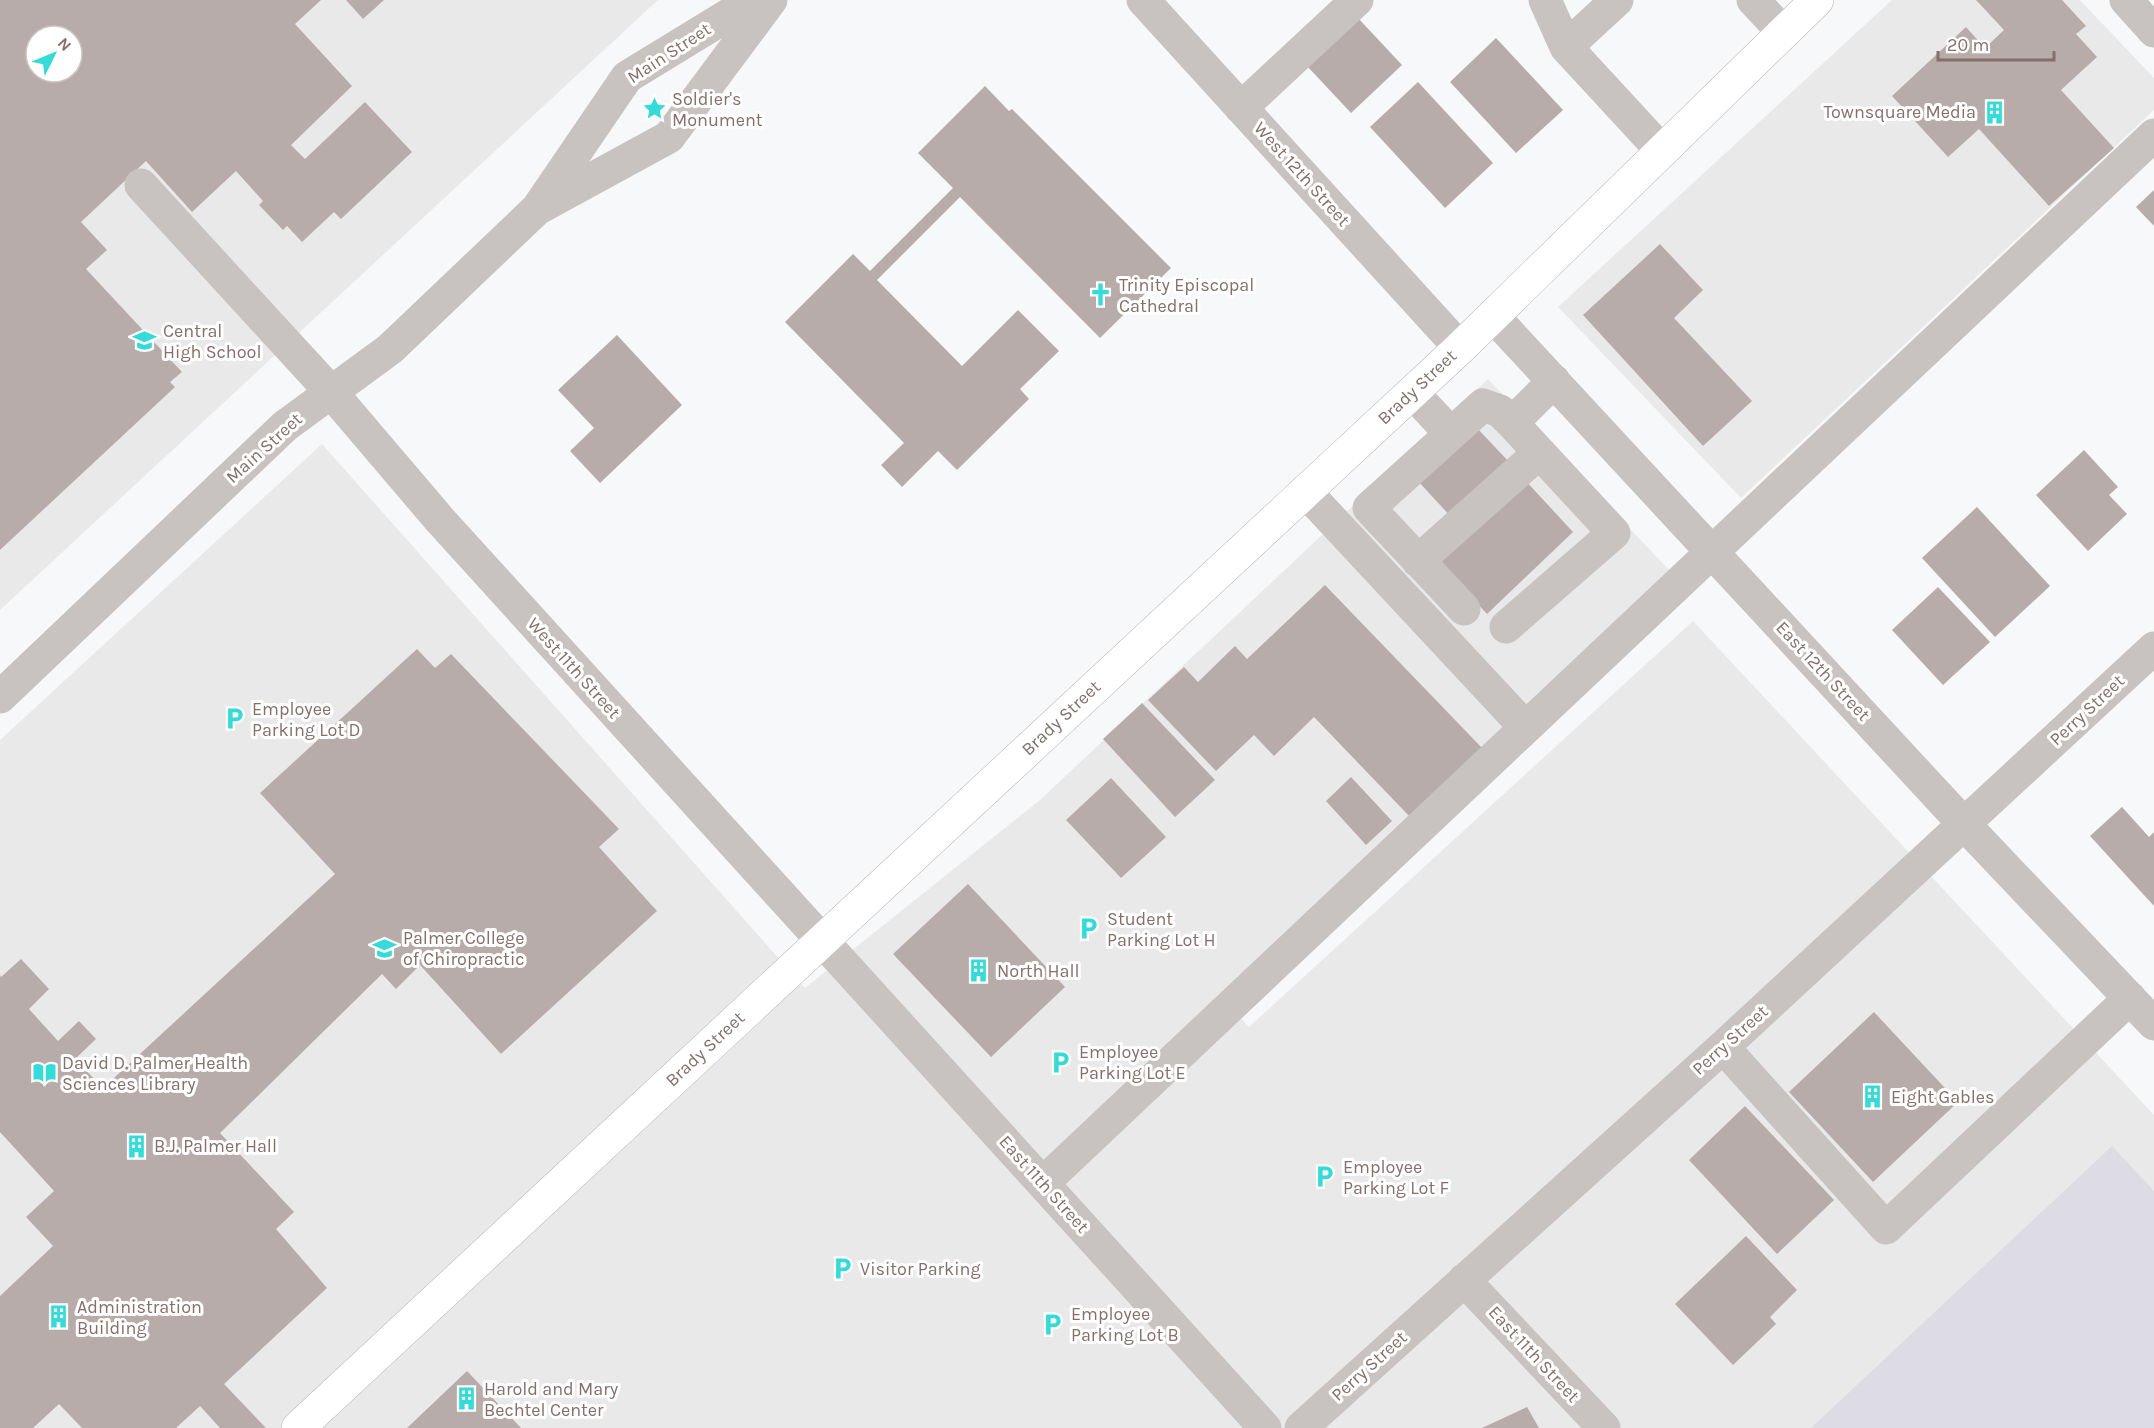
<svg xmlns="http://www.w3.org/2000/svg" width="2154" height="1428" viewBox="0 0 2154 1428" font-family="Karla,sans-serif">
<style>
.built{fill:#eae9ea;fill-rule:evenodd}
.green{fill:#dddbe3}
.building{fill:#b7acaa;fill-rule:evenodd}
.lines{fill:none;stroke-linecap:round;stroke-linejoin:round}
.highway-casing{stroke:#bbb5b4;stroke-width:34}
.minor{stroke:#c8c2c0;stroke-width:33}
.highway{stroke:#fff;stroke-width:33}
.labels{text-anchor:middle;stroke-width:6;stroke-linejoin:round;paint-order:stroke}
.street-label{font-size:18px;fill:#866f6a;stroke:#fff}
.poi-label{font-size:18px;fill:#866f6a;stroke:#fff;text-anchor:start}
</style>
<rect width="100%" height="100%" fill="#f7f8f9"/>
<path class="built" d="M0 0H658L0 610ZM36 36H72V72H36Z
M1892 0H2080L2154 78V110L1741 498 1558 307Z
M1488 379 1671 572 1220 996 1249 1027 1693 621 2154 1115V1428H0V740L322 444 805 988 1040 800Z"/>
<path class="green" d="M2112 1146 2154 1191V1428H1811Z"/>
<path class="building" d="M0 0H321L295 24 352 86 291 145 305 159 365 102 412 152 341 219 334 212 302 242 287 226 283 230 259 205 263 201 236 171 192 212 146 161 81 222 107 250 86 269 182 372 170 382 175 387 0 550ZM36 36H72V72H36Z
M346 0H384L363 19Z
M1976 0H2062L2086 26 2076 34 2097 57 2061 90 2114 148 2049 206 1979 129 1948 157 1892 96 1966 27 1985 48 2004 30Z
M1358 18 1402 65 1351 113 1307 66Z
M1496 38 1563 110 1516 153 1450 82Z
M1418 82 1493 163 1445 208 1370 127Z
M985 86 1009 111 1012 109 1171 268 1100 338 960 197 877 280 962 366 1018 310 1059 351 1020 389 1029 399 957 470 938 451 902 487 881 465 904 443 785 322 853 254 870 271 953 188 918 153Z
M2154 190V226L2136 207Z
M1660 244 1703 290 1674 318 1752 401 1703 446 1583 315Z
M617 335 682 405 600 483 570 451 594 428 558 390Z
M1476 427 1511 464 1452 518 1418 481Z
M2084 450 2118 487 2109 495 2127 514 2088 551 2036 495Z
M1524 479 1573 532 1487 614 1438 561Z
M1977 507 2050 586 1995 637 1922 558Z
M1325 585 1483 749 1411 818 1314 717 1274 756 1254 735 1216 771 1148 700 1184 667 1198 682 1235 646 1247 659Z
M1938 587 1990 642 1943 685 1892 630Z
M417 649 435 668 451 654 619 829 599 847 657 911 501 1054 420 965 396 989 382 974 220 1133 294 1212 276 1229 327 1288 224 1384 266 1428H220L200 1406 176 1428H82L59 1404 33 1428H0V1296L53 1246 26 1217 54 1191 0 1132V975L1 977 21 959 49 989 29 1009 58 1041 79 1021 96 1039 75 1059 103 1088 335 874 260 793Z
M1142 703 1215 780 1175 817 1103 739Z
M1351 777 1392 821 1366 845 1326 801Z
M1111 778 1166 837 1121 878 1066 820Z
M2122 807 2149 837 2154 832V906L2090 836Z
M968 884 1065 987 991 1057 893 954Z
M1874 1012 1958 1102 1873 1182 1789 1092Z
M1745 1106 1834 1200 1777 1254 1689 1160Z
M1746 1236 1797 1290 1770 1317 1776 1324 1733 1365 1675 1304Z
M467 1371 521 1428H407Z
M1527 1407 1539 1428H1482Z"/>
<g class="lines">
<defs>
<path id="highway" d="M298 1428 1460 348 1817 0"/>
</defs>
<use href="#highway" class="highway-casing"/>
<path class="minor" d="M753 0 627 77 537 209 669 137 771 0
M1143 0 1460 348
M1545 0 1566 47
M1617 0 1566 47 1662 151
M1753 0 1784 33
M2126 0 2154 31
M1241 108 1357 0
M141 185 331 392 440 520 1265 1428
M1493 316 1964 824 2154 1024
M1412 392 1451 434
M1305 491 1525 727
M1418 561 1539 453
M1464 609 1369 508 1483 405 1500 411 1512 423 1554 381
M1506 627 1614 533 1512 423
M0 697 285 426 390 349 537 209
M1723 1047 1886 1228 2130 998
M1043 1183 2154 135
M1464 1280 1604 1428
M1301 1428 1723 1047 2154 648"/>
<use href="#highway" class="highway"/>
</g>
<defs>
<symbol id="sight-bare" viewBox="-9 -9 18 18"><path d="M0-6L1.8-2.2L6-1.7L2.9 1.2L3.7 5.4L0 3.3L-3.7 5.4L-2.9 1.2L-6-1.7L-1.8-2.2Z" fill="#35dbd8" stroke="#fff" stroke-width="2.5" paint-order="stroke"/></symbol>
<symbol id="building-bare" viewBox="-9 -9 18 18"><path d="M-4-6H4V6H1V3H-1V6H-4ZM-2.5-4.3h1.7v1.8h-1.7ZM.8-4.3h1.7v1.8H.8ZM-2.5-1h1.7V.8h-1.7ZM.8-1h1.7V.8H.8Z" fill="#35dbd8" stroke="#fff" stroke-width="2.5" paint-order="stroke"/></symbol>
<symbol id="church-bare" viewBox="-9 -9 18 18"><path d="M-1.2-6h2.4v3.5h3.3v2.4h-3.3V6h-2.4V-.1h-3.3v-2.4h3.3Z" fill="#35dbd8" stroke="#fff" stroke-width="2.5" paint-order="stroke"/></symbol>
<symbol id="school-bare" viewBox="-9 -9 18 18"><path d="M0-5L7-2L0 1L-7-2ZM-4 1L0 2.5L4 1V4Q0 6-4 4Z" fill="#35dbd8" stroke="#fff" stroke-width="2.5" paint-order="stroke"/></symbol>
<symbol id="parking-bare" viewBox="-9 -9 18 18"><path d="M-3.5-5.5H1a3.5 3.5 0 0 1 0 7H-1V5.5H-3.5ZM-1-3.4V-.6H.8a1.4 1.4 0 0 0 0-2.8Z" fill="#35dbd8" stroke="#fff" stroke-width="2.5" paint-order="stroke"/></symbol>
<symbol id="university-bare" viewBox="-9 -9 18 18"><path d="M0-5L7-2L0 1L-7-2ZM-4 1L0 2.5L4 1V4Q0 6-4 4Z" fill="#35dbd8" stroke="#fff" stroke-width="2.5" paint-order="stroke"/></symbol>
<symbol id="library-bare" viewBox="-9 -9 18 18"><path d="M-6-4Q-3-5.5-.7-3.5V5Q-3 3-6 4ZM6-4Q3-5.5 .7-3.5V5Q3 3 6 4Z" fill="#35dbd8" stroke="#fff" stroke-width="2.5" paint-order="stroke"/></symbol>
</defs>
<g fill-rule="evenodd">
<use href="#sight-bare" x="638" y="92" width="33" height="33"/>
<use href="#building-bare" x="1978" y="96" width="33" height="33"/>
<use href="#church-bare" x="1084" y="278" width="33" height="33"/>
<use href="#school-bare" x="128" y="324" width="33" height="33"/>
<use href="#parking-bare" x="218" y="702" width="33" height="33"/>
<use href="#parking-bare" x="1072" y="912" width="33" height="33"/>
<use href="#university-bare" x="368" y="932" width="33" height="33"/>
<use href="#building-bare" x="962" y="954" width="33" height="33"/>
<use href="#parking-bare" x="1044" y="1046" width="33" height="33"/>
<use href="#library-bare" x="28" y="1056" width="33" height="33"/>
<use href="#building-bare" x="1856" y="1080" width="33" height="33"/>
<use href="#building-bare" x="120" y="1130" width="33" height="33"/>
<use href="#parking-bare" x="1308" y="1160" width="33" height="33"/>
<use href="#parking-bare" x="826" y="1252" width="33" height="33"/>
<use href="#building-bare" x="42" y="1300" width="33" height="33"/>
<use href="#parking-bare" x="1036" y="1308" width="33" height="33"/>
<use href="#building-bare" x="450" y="1382" width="33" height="33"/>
</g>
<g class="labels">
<g class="street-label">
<text transform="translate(669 53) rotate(-33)" y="6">Main Street</text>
<text transform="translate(1302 174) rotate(48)" y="6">West 12th Street</text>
<text transform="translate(1417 387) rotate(-43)" y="6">Brady Street</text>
<text transform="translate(264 448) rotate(-42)" y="6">Main Street</text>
<text transform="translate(574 668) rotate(48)" y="6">West 11th Street</text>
<text transform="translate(1823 671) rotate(47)" y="6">East 12th Street</text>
<text transform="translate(2087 710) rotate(-43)" y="6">Perry Street</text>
<text transform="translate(1061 718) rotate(-43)" y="6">Brady Street</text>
<text transform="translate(1730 1040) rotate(-42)" y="6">Perry Street</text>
<text transform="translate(705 1049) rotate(-43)" y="6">Brady Street</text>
<text transform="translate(1044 1184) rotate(48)" y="6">East 11th Street</text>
<text transform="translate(1534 1354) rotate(47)" y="6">East 11th Street</text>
<text transform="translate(1369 1366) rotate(-42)" y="6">Perry Street</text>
</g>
<g class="poi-label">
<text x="672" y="105">Soldier's<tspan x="672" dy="21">Monument</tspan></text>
<text x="1976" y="118" text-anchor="end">Townsquare Media</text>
<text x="1119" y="291">Trinity Episcopal<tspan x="1119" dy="21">Cathedral</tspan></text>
<text x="163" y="337">Central<tspan x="163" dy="21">High School</tspan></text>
<text x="252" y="715">Employee<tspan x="252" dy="21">Parking Lot D</tspan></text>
<text x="1107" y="925">Student<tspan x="1107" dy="21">Parking Lot H</tspan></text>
<text x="403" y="944">Palmer College<tspan x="403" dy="21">of Chiropractic</tspan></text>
<text x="997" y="977">North Hall</text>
<text x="1079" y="1058">Employee<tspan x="1079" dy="21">Parking Lot E</tspan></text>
<text x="62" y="1069">David D. Palmer Health<tspan x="62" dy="21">Sciences Library</tspan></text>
<text x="1891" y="1103">Eight Gables</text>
<text x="154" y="1152">B.J. Palmer Hall</text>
<text x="1343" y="1173">Employee<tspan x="1343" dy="21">Parking Lot F</tspan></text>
<text x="860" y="1275">Visitor Parking</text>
<text x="77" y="1313">Administration<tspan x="77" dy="21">Building</tspan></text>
<text x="1071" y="1320">Employee<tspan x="1071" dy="21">Parking Lot B</tspan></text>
<text x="484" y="1395">Harold and Mary<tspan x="484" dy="21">Bechtel Center</tspan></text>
</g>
</g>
<g transform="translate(54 54) rotate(47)"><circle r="28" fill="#ffffff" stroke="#cfc5c3" stroke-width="1.5"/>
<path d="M0-4.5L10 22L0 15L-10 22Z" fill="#35dbd8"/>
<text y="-9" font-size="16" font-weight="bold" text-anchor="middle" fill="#866f6a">N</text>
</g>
<path d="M1938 51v9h116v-9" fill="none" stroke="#866f6a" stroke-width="3"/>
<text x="1947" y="51" font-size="18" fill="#866f6a" stroke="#ffffff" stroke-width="4.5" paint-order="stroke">20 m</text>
</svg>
